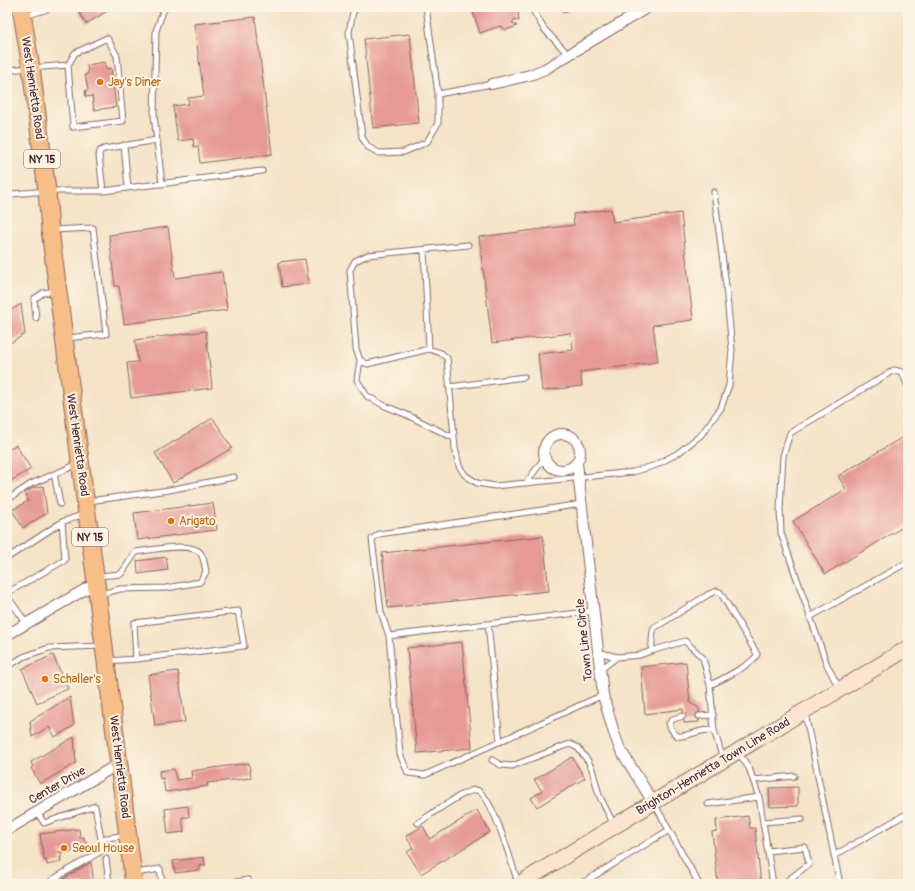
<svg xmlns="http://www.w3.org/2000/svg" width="915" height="891" viewBox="0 0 915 891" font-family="Pangolin,sans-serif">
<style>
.building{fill:#e69996}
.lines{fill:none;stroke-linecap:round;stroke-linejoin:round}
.lane-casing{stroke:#866461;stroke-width:7}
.street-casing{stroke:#866461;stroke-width:12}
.secondary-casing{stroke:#866461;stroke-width:17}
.primary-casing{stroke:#866461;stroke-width:19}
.lane{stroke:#fff;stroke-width:5}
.street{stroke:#fff;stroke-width:10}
.secondary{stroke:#fce5cf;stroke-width:15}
.primary{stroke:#f7be87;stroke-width:17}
.food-dot{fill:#e8710a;stroke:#fcf5e5;stroke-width:1.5}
.labels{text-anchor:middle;stroke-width:4;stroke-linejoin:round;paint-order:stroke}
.shield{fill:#fcf5e5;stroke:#7f5f63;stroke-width:1}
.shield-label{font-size:11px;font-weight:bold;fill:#4a1f2b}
.food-label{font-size:12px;fill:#c56008;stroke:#fcf5e5;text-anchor:start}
.street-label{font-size:12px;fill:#4a1f2b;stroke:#fcf5e5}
</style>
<rect width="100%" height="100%" fill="#fcf5e5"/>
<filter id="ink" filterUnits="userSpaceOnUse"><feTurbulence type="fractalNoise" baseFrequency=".025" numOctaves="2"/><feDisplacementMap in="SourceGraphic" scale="8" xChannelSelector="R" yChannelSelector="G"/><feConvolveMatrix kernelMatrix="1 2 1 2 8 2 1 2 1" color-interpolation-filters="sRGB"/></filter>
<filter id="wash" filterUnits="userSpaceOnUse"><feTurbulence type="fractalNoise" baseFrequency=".012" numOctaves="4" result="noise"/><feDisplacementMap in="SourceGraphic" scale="16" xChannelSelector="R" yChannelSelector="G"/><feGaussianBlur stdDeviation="0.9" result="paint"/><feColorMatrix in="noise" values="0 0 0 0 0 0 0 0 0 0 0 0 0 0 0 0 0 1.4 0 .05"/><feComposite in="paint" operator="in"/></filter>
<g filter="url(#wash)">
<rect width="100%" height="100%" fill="#f4e3c6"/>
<g id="blocks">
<path class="building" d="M76 7H114L86 24Z
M477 7H514L515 12H518L519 21 515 19 512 23 517 26 506 30 500 26 480 33 472 9Z
M559 7H574L563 13Z
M255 17 272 154 200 163 198 146 194 147 193 139 178 141 173 106 189 104 188 98 204 96 194 24Z
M410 34 419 123 373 128 364 39Z
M105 62 106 69 111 68 116 107 94 110 92 96 86 97 85 91 88 90 85 74H88L87 65Z
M611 209 613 222 681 213 693 320 653 325 658 362 580 372 582 386 542 391 538 354 573 350 571 333 492 343 479 237 574 225 573 214Z
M168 227 175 278 222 272 227 310 124 324 119 286H115L109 235Z
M305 259 309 284 282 287 279 262Z
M21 304 25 334 7 345V313Z
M206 331 212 388 131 398 127 363 138 362 135 340Z
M213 418 232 448 173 483 155 453Z
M908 434V524L825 574 793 521 846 489 838 476Z
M16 445 31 469 7 483V450Z
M43 486 47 513 23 528 12 510 28 501 27 499 28 498 25 493 33 488Z
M213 503 217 530 137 540 134 513Z
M543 536 549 591 388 608 382 553Z
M166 557 168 570 138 574 137 561Z
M462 642 472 748 417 753 407 648Z
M53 655 68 689 37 703 22 669Z
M686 662 690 703 699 708V722L684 723 683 709 645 714 641 667Z
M178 671 185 722 155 726 148 675Z
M70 697 74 726 55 737 49 727 32 737 30 721Z
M74 737 76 763 40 784 31 768 33 767 31 762Z
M572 757 585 778 537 807 531 798 542 791 534 780Z
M249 763 251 778 207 783 208 786 165 792 163 778 160 779 159 771 174 769 176 780 192 778 191 771Z
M798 787V806L770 807 769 788Z
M188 806 189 817H182L184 832 168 834 165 809Z
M477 810 490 832 421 874 407 852 413 848 406 836 423 826 430 839Z
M748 816 750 828H755L761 884H718L712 832 717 831 716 820Z
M79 829 80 838 84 837V841H86L87 847H85L86 850 62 853V852H59L60 854H62V857H60L61 862 47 865 46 860H44L40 834Z
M204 857 205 865 200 866V870L175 873 173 861Z
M91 862 94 884H63L62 880Z"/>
</g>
</g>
<g filter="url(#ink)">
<use href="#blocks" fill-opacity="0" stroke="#866461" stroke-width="1"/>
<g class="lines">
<defs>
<path id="lane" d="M357 7 353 12 349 32 362 137 368 147 379 153 404 152 427 142 438 123V94L426 7
M531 7 544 29 569 55
M631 7 636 15
M25 16 54 7
M7 70 68 65 75 53 107 38 117 56 123 121 73 127 68 65
M438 94 492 84
M124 145 128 188
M162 184 154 115 156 31 163 11 166 7
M103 191 99 155 100 151 104 149 157 140
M7 195 12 194 47 191H103L262 171
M53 230 93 228 106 334 67 338
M468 245 368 255 355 261 350 270 356 349 360 360 367 364 429 349 441 353 447 358 455 448 459 466 465 475 477 483 495 486 633 472 656 465 678 453 701 435 721 408 729 385 732 350 726 286 714 192
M424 250 429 349
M36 318 34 299 43 293 56 291
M360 360 357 380 367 396 385 406 405 414 454 438
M449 387 524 377
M54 474 60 504
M526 483 545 457
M7 500 31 484 78 464
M89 501 169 490 234 477
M582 504 379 534 372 539 381 612 389 636 400 754 408 773 425 775 603 695
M7 558 62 522 84 514
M99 576 121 574 136 552C150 550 193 541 201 554 204 558 205 567 206 572L200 582 166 588 120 589 101 594
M7 593 65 560 62 522
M7 596 27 624
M810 617 908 562
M488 624 500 742
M389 636 594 611
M651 651 685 641 703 658 710 685
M598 652 617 657 640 655 651 651C653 643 651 636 654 628L709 594 717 591 720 592 757 654C755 663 719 681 710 685L714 730 723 759
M107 661 136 659 244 646 238 611 134 623 136 659
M7 667 23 657 49 648 102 646
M600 670 617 657
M839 688 827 665 781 533 780 508 783 456 790 433 894 370 902 372 908 387
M805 713 840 884
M683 716 673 719 669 724C676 743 684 735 698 732 703 730 709 730 714 730
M699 716 713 715
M738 752 749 768 759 797 773 884
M492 760 501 765 512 766 564 746 570 744 578 748 588 761 592 769 599 795 614 825
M754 780 794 776
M654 803 699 884
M708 804 759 797
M37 812 44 823 95 806 103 850 52 880
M763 822 802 819
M418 823C429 816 465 789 476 790 492 792 513 868 518 883
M101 839 126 835
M768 851 805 847 809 864 783 884
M835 855 908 813
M106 859 109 884
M136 873 160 869 162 884
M223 884 248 880
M581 884 669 830"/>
<path id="street" d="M492 84 530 75 545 69 648 7
M544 452a18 18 0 1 1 36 0a18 18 0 1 1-36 0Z
M577 463 603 695 614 733 620 749 653 802
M7 635 96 583
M7 830 120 763"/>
<path id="secondary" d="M519 884 908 648"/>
<path id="primary" d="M21 7 31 68 47 191 50 230 96 583 134 884"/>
</defs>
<use href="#lane" class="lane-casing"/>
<use href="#street" class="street-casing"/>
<use href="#secondary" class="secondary-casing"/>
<use href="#primary" class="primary-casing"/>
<use href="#lane" class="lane"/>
<use href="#street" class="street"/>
<use href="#secondary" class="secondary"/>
<use href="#primary" class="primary"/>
</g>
</g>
<g class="food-dot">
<circle cx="100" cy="82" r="4"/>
<circle cx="171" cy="521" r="4"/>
<circle cx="45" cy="679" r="4"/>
<circle cx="64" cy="848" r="4"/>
</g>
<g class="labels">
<g class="shield">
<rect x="24" y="150" width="36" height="18" rx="3"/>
<rect x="72" y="528" width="36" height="18" rx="3"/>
</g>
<g class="shield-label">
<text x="42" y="163">NY 15</text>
<text x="90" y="541">NY 15</text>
</g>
<g class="food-label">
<text x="108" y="86">Jay's Diner</text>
<text x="179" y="525">Arigato</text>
<text x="53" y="683">Schaller's</text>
<text x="72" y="852">Seoul House</text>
</g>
<g class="street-label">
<text transform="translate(33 88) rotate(82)" y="4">West Henrietta Road</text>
<text transform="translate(78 445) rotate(82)" y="4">West Henrietta Road</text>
<text transform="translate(584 640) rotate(-96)" y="4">Town Line Circle</text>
<text transform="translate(713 766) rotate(-31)" y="4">Brighton-Henrietta Town Line Road</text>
<text transform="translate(120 767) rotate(83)" y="4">West Henrietta Road</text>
<text transform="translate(57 785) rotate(-30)" y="4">Center Drive</text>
</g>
</g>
<rect width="915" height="891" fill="none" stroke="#fcf5e5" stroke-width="24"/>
</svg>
